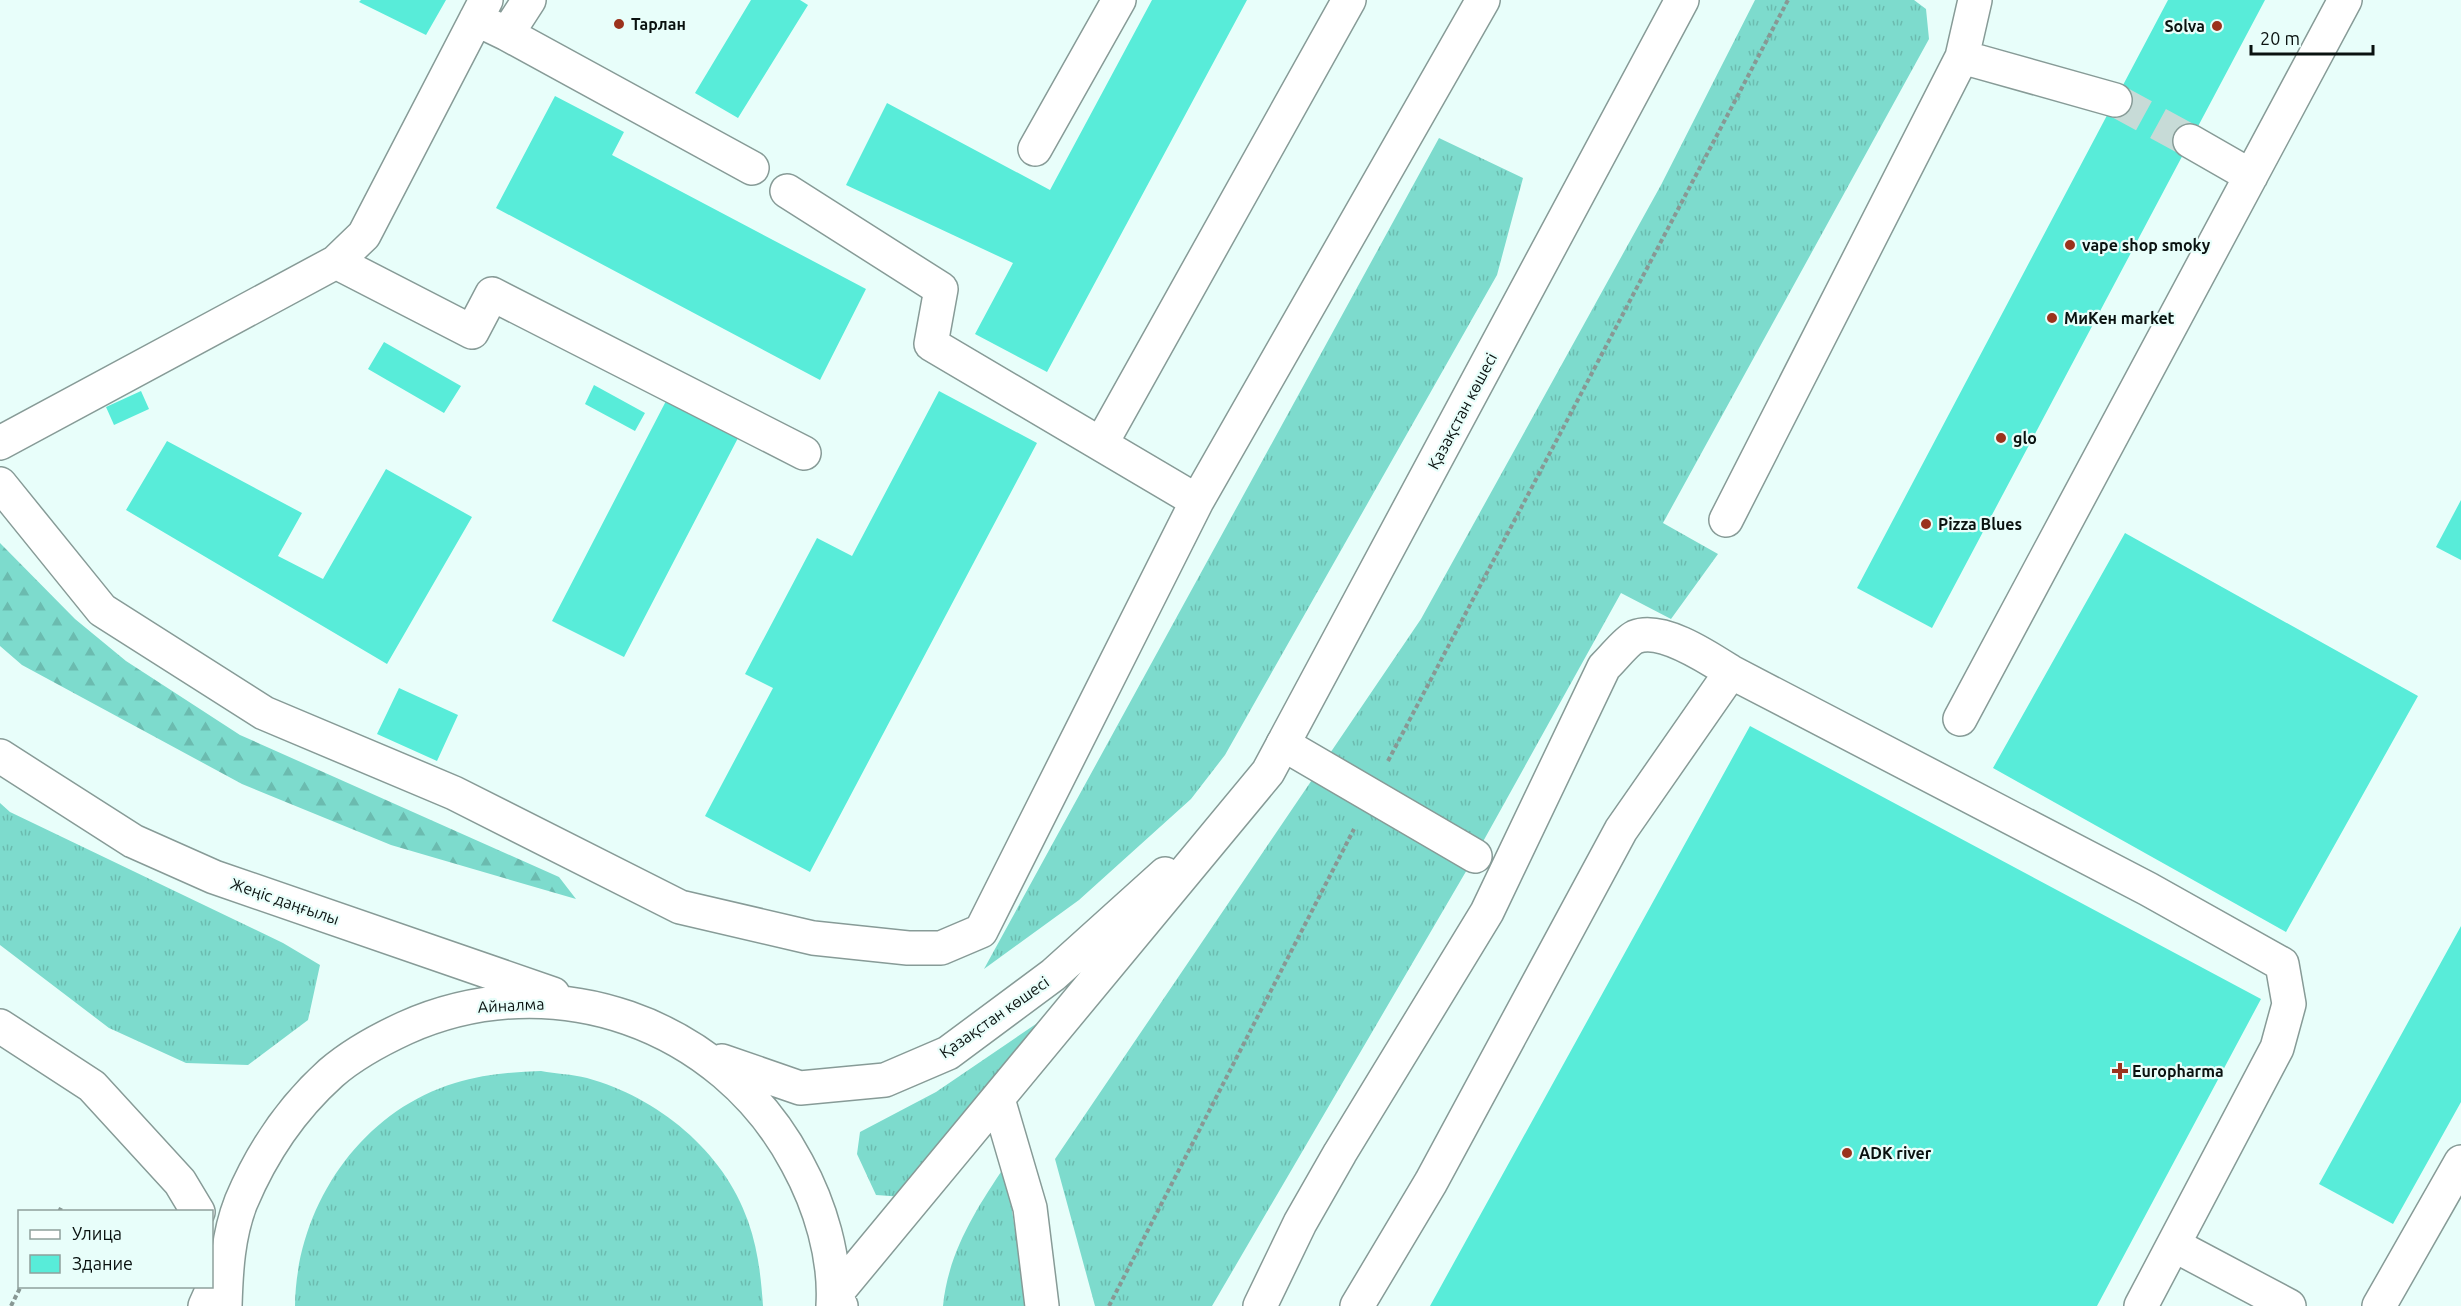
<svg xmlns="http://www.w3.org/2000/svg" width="2461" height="1306" viewBox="0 0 2461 1306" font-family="Ubuntu,sans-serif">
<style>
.grass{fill:url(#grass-tufts)}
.forest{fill:url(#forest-firs)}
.building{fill:#58ecd9}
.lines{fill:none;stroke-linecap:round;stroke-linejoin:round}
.minor-tunnel{stroke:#c7dbd7;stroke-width:33;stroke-dasharray:33 16;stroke-linecap:butt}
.minor-casing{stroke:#879b97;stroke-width:36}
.major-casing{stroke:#879b97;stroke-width:36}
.path{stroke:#889894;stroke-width:4;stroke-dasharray:4.5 3;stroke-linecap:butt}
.minor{stroke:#fff;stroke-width:33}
.major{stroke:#fff;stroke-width:33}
.poi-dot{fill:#9b321c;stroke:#e8fefa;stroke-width:2}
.labels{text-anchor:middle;stroke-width:4.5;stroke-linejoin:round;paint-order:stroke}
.poi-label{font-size:16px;font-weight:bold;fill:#0a1210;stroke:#e8fefa;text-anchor:start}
.street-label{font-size:16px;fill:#0a1210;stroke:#e8fefa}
</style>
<defs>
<pattern id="grass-tufts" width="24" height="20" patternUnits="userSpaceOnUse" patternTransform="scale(1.5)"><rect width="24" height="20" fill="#7ddbcd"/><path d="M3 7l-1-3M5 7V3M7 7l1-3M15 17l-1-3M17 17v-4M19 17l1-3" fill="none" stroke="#6bbbaf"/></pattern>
<pattern id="forest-firs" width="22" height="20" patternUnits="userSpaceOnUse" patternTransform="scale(1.5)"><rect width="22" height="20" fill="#7ddbcd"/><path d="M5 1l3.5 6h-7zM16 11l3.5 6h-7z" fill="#6bbbaf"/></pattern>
</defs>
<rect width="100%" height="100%" fill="#e8fefa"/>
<path class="grass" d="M1755 0H1914L1926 9 1929 39 1663 523 1718 554 1671 619 1621 593 1475 856 1212 1306H1095L1055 1159 1421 619 1661 185Z
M1439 138 1523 178 1497 275 1225 755 1191 799 1079 900 984 969Z
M0 803 10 812 283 943 320 965 308 1020 248 1065 186 1063 109 1028 0 945Z
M1083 992 904 1197 876 1195 857 1154 860 1132 936 1092Z
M541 1071C556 1074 572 1074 587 1078 657 1097 724 1151 748 1221 758 1249 761 1277 763 1306H295C296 1208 359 1112 455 1083 484 1074 512 1072 541 1071Z
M1005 1166 1027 1306H943C948 1253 976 1209 1005 1166Z"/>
<path class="forest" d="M0 543 75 619 126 661 240 735 559 877 576 899 391 845 242 784 22 665 0 646Z"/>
<path class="building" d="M361 0H446L426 35 359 2Z
M751 0H800L808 5 738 118 695 93Z
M1152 0H1247L1047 372 975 334 1013 263 846 185 887 103 1050 190Z
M2168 0H2265L1932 628 1857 588Z
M555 96 624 132 612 155 866 289 820 380 496 208Z
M384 342 461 386 444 413 368 369Z
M594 385 645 413 635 431 585 404Z
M141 391 149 409 114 425 106 407Z
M939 391 1037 443 810 872 705 816 773 688 745 674 817 538 852 556Z
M666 401 738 438 624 657 552 621Z
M167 441 302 513 278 556 323 579 386 469 472 517 387 664 126 510Z
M2461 500V560L2436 547Z
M2125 533 2418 696 2286 932 1993 768Z
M399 688 458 715 437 761 377 734Z
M1750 726 2261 999 2097 1306H1430Z
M2461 926V1102L2393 1224 2319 1184Z"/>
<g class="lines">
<path class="minor-tunnel" d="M2115 100 2190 141"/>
<defs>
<path id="minor" d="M1975 0 1962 57 2115 100
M476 19 507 34 752 168
M507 34 529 0
M2190 141 2251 176
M1035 149 1119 0
M787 191 941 289 931 344 1197 501
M336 262 364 235 486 0
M0 443 336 262 472 332 492 294 804 453
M1101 444 1349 0
M0 484 102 610 264 713 454 793 680 907 813 938 908 948H941L981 931 1197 501 1483 0
M1726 520 1962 57
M1960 719 2345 0
M1283 744 1475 856
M2174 1245 2289 1306
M205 1306 227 1257
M1260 1306 1300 1223 1340 1153 1487 912 1604 667C1613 659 1625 642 1635 637 1662 626 1709 658 1731 672L2148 889 2282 964 2289 1004 2277 1048 2141 1306
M1357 1306 1431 1182 1621 830 1731 672
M2379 1306 2461 1162"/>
<path id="major" d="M0 756 133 841 214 877 553 994
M0 1026 92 1086 180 1182 198 1212
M722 1061 800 1088 885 1080 948 1053 1053 975 1165 874
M998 1099 1030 1208 1042 1306
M225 1306C226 1271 228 1235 241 1202 262 1152 291 1109 331 1073 353 1054 379 1040 405 1028 552 962 722 1022 797 1163 820 1205 836 1257 833 1306
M841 1306 834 1296 1268 772 1682 0"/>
</defs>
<use href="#minor" class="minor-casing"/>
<use href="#major" class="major-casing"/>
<path class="path" d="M1388 761 1788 0
M59 1212 62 1206
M11 1306 21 1286
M1109 1306 1354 829"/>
<use href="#minor" class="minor"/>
<use href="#major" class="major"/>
</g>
<g class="poi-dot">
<circle cx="619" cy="24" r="6"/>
<circle cx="2217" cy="26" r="6"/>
<circle cx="2070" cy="245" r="6"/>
<circle cx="2052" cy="318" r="6"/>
<circle cx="2001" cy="438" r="6"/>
<circle cx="1926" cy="524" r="6"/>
<path d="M2117 1062h6v6h6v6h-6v6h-6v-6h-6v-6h6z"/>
<circle cx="1847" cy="1153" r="6"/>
</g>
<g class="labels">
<g class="poi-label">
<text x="631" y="30">Тарлан</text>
<text x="2205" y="32" text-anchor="end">Solva</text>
<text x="2082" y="251">vape shop smoky</text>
<text x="2064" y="324">МиКен market</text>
<text x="2013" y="444">glo</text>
<text x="1938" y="530">Pizza Blues</text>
<text x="2132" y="1077">Europharma</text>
<text x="1859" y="1159">ADK river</text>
</g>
<g class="street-label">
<text transform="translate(1462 411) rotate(-62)" y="6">Қазақстан көшесі</text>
<text transform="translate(285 901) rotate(19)" y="6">Жеңіс даңғылы</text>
<text transform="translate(511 1005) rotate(-3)" y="6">Айналма</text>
<text transform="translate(994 1017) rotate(-35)" y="6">Қазақстан көшесі</text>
</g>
</g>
<rect x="18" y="1210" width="195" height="78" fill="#e8fefa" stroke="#8fa09c" stroke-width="1.5"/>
<rect x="30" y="1230" width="30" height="9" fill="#ffffff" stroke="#8fa09c" stroke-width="1.5"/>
<text x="72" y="1240" font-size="18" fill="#0a1210">Улица</text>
<rect x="30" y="1255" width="30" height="18" fill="#58ecd9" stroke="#8fa09c" stroke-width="1.5"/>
<text x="72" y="1270" font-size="18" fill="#0a1210">Здание</text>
<path d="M2251 45v9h122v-9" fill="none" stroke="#0a1210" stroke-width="3"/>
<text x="2260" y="45" font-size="18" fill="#0a1210" stroke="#e8fefa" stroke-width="4.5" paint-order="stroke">20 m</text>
</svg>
